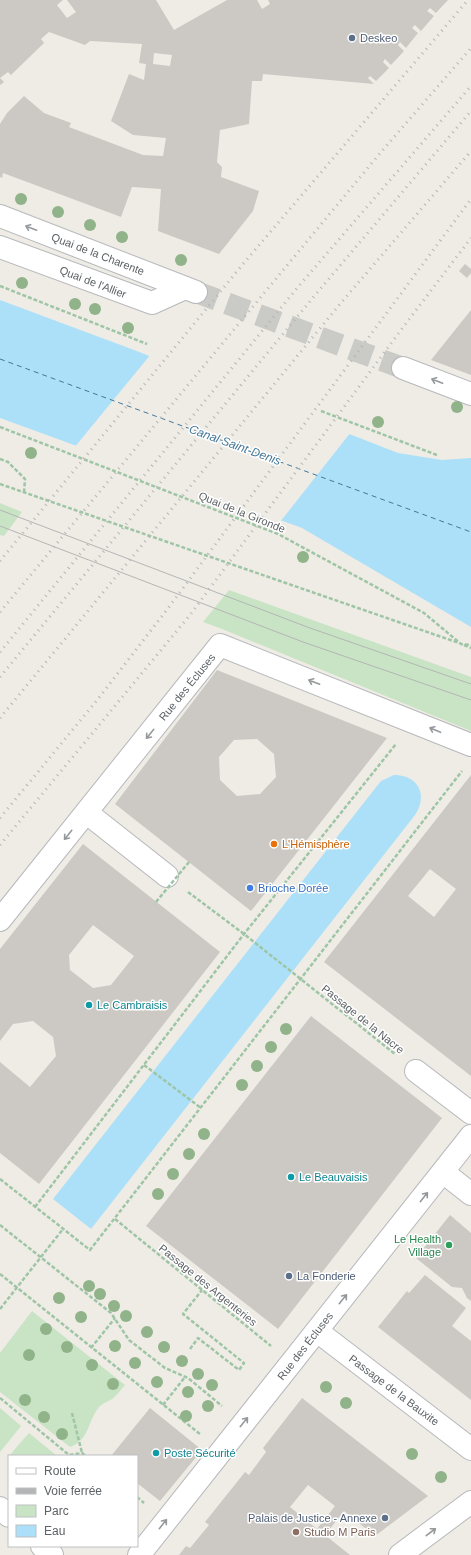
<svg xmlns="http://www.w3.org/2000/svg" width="471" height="1555" viewBox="0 0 471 1555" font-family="Helvetica,sans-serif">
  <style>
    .green { fill: #c8e4c4 }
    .water { fill: #ace0f8 }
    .pier { fill: #efece6 }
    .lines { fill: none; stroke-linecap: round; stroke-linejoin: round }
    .ferry { stroke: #437799; stroke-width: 1; stroke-dasharray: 5 4; stroke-linecap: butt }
    .building { fill: #ccc9c4; fill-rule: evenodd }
    .minor-tunnel { stroke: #cacac6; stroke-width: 22; stroke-dasharray: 22 11; stroke-linecap: butt }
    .minor-casing { stroke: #b6b8bb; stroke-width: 24 }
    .path { stroke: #9ec5a5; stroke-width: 2.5; stroke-dasharray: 4 2; stroke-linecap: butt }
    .minor { stroke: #fff; stroke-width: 22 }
    .tram { stroke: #b4b5b5; stroke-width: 1 }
    .rail { stroke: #b4b5b5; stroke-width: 3; stroke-dasharray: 1 5; stroke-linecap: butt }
    .path-bridge { stroke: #9ec5a5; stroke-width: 2.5; stroke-dasharray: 4 2; stroke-linecap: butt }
    .tree { fill: #90b389 }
    .oneway { stroke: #96999b }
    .service-dot { fill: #5c6f8a; stroke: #fff; stroke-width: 1.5 }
    .food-dot { fill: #e8710a; stroke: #fff; stroke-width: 1.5 }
    .shop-dot { fill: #3f7fe0; stroke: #fff; stroke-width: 1.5 }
    .culture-dot { fill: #0f9aa8; stroke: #fff; stroke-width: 1.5 }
    .leisure-dot { fill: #2e9e5b; stroke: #fff; stroke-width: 1.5 }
    .education-dot { fill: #8d6e63; stroke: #fff; stroke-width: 1.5 }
    .labels { text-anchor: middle; stroke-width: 3; stroke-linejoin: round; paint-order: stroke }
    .service-label { font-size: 11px; fill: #4e5e75; stroke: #fff; text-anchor: start }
    .street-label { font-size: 11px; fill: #5d6265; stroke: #fff }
    .food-label { font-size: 11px; fill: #c56008; stroke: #fff; text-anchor: start }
    .shop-label { font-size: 11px; fill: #366cbe; stroke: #fff; text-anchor: start }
    .culture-label { font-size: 11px; fill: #0d838f; stroke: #fff; text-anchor: start }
    .leisure-label { font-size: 11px; fill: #27864d; stroke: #fff; text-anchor: end }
    .education-label { font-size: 11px; fill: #785e54; stroke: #fff; text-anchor: start }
    .water-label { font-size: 12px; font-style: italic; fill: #437799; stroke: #fff }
  </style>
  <rect width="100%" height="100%" fill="#efece6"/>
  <g class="green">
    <polygon points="0,503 22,512 4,536 0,535"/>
    <polygon points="229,590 471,677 471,731 222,629 203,622"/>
    <path d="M 32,1311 L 125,1385 C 121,1389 117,1396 112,1399 C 107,1402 103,1403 99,1407 C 88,1420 89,1441 70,1447 L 0,1392 L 0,1353 Z"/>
    <polygon points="0,1408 21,1426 0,1452"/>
    <polygon points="29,1433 57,1456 9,1456"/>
  </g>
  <g class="water">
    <polygon points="0,300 134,350 398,453 442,460 471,458 471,627 302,528 0,418"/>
    <path d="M 394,775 C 419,775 428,796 415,815 L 91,1229 L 53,1199 L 377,786 L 381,781 Z"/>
  </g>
  <polygon class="pier" points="151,354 345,429 351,432 280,522 74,448"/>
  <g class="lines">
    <polyline class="ferry" points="0,359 471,532"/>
  </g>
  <g class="building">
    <path d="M 0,0 L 63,0 L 57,5 L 67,18 L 76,12 L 67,0 L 156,0 L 174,30 L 227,0 L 257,0 L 262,9 L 270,4 L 268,0 L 448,0 L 436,13 L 430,8 L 427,11 L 434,16 L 421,31 L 415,25 L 412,28 L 418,33 L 406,48 L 400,42 L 398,45 L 404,51 L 391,65 L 385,59 L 383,62 L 389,68 L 376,81 L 370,76 L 368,78 L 374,84 L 263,74 L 262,81 L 252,81 L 249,124 L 220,130 L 217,162 L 222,167 L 221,177 L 259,191 L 253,211 L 219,254 L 158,231 L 161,189 L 132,187 L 121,217 L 3,173 L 2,178 L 0,177 L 0,124 L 7,113 L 24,96 L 44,113 L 71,123 L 69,127 L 143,155 L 163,156 L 166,138 L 133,135 L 111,121 L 129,74 L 144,80 L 146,64 L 139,63 L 142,44 L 90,41 L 85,45 L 49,32 L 41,39 L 44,43 L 11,75 L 8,72 L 0,78 L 4,82 L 0,85 ZM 154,53 L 172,55 L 170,66 L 153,64 Z"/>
    <polygon points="465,264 471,269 471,273 467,278 459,271"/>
    <polygon points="471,310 471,375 431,360"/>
    <path d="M 217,670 L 387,738 L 251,911 L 115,804 ZM 257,739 L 274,754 L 276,777 L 260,794 L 237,796 L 220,780 L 219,757 L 234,740 Z"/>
    <path d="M 471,775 L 471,1076 L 324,962 ZM 430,869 L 456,889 L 434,917 L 408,896 Z"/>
    <path d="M 83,844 L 220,952 L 39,1184 L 0,1153 L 0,1062 L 30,1087 L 56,1056 L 53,1037 L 33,1021 L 13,1024 L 0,1041 L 0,949 ZM 93,925 L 134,956 L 111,985 L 93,988 L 70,970 L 69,955 Z"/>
    <polygon points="311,1016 442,1118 278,1329 146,1226"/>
    <polygon points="450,1215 471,1233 471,1301 467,1298 462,1288 452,1287 416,1258"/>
    <polygon points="425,1275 466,1308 452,1326 471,1341 471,1400 378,1327 407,1291 409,1293"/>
    <path d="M 302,1398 L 428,1496 L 375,1536 L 344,1511 L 325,1535 L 350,1555 L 179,1555 L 186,1546 L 190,1548 L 209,1525 L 205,1522 L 245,1472 L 249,1475 L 266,1452 L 263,1448 ZM 308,1485 L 335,1506 L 317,1529 L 290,1507 Z"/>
    <polygon points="150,1408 202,1450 160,1501 137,1483 137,1456 111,1456"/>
  </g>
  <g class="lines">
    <polyline class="minor-tunnel" points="196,292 403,368"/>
    <g class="minor-casing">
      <g id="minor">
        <polyline points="0,216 196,292"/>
        <polyline points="0,247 152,303 185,288"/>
        <polyline points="403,368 471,394"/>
        <polyline points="87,813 167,876"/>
        <polyline points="0,920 220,645 471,745"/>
        <polyline points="416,1071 471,1113"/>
        <polyline points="443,1172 471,1194"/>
        <polyline points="317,1331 471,1449"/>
        <polyline points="0,1508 9,1516"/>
        <polyline points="42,1546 52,1555"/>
        <polyline points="139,1555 471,1136"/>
        <polyline points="400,1555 471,1502"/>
      </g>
    </g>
    <g class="path">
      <polyline points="0,286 147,344"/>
      <polyline points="321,411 437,455"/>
      <polyline points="0,427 278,534 424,613 461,644 471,645"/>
      <polyline points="0,459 8,462 25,479 24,493"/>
      <polyline points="0,484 459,643"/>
      <polyline points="464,645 471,648"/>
      <polyline points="188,892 244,934 395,1054"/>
      <polyline points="144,1065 201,1108"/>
      <polyline points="0,1179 90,1250 462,771"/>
      <polyline points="35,1207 244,934 396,744"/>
      <polyline points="115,1219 271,1346"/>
      <polyline points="0,1225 111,1313 129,1340 165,1368 188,1378 222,1406"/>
      <polyline points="0,1274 200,1434"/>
      <polyline points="0,1309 63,1229"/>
      <polyline points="91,1348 115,1318"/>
      <polyline points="190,1349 198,1338 239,1370 244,1363 183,1314 202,1290"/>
      <polyline points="0,1398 69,1455 82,1453 86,1456"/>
      <polyline points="163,1405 185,1377"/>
      <polyline points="72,1413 82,1453"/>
      <polyline points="137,1497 144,1503"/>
    </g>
    <use href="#minor" class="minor"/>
    <g class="tram">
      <polyline points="0,510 310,628 471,684"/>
      <polyline points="0,526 303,642 471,700"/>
    </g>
    <g class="rail">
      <polyline points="0,561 243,264 468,0"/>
      <polyline points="0,612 376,158 471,48"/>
      <polyline points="0,652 298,287 471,86"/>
      <polyline points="0,677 316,294 471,111"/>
      <polyline points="0,718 340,304 471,151"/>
      <polyline points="0,818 98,699 169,607 471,199"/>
      <polyline points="0,845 190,615 401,330 471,238"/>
    </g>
    <polyline class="path-bridge" points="156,902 189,862"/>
  </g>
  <g class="tree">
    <circle cx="21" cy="199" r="6"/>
    <circle cx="58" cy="212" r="6"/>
    <circle cx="90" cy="225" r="6"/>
    <circle cx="122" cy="237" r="6"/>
    <circle cx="181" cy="260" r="6"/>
    <circle cx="22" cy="283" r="6"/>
    <circle cx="75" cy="304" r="6"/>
    <circle cx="95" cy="309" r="6"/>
    <circle cx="128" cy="328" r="6"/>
    <circle cx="457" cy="407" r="6"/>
    <circle cx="378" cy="422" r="6"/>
    <circle cx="31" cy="453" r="6"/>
    <circle cx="303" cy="557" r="6"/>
    <circle cx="286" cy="1029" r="6"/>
    <circle cx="271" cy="1047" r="6"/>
    <circle cx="257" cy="1066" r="6"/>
    <circle cx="242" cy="1085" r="6"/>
    <circle cx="204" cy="1134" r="6"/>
    <circle cx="189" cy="1154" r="6"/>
    <circle cx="173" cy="1174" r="6"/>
    <circle cx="158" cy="1194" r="6"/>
    <circle cx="89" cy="1286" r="6"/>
    <circle cx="100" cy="1294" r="6"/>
    <circle cx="59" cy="1298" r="6"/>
    <circle cx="114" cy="1306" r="6"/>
    <circle cx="126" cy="1316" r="6"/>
    <circle cx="81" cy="1317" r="6"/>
    <circle cx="46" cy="1329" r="6"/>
    <circle cx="147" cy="1332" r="6"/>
    <circle cx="115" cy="1346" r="6"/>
    <circle cx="67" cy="1347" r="6"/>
    <circle cx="164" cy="1347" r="6"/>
    <circle cx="29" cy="1355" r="6"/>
    <circle cx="182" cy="1361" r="6"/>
    <circle cx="135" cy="1363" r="6"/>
    <circle cx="92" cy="1365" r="6"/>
    <circle cx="198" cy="1374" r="6"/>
    <circle cx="157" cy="1382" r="6"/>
    <circle cx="113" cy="1384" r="6"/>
    <circle cx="212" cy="1385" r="6"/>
    <circle cx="326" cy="1387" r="6"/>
    <circle cx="188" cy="1392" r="6"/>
    <circle cx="25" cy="1400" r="6"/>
    <circle cx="346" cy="1403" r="6"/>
    <circle cx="208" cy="1406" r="6"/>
    <circle cx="186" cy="1416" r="6"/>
    <circle cx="44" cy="1417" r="6"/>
    <circle cx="62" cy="1434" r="6"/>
    <circle cx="412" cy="1454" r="6"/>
    <circle cx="441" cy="1477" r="6"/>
  </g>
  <defs><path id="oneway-shaft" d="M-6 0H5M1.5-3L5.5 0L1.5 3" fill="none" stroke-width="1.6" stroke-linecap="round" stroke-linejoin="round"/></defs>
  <g class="oneway">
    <use href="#oneway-shaft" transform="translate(31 228) rotate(-159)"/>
    <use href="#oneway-shaft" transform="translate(437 381) rotate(-159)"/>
    <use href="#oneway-shaft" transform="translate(314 682) rotate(-159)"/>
    <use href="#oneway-shaft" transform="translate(435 730) rotate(-157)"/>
    <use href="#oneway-shaft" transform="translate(150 734) rotate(129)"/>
    <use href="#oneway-shaft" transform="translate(68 835) rotate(129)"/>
    <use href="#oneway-shaft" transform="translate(424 1197) rotate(-52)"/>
    <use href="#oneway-shaft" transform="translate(343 1299) rotate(-51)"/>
    <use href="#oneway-shaft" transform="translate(244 1422) rotate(-51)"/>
    <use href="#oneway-shaft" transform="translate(163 1524) rotate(-52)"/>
    <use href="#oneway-shaft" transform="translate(431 1532) rotate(-37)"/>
  </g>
  <g class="service-dot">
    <circle cx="352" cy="38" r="4"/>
    <circle cx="289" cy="1276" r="4"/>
    <circle cx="385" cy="1518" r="4"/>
  </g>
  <circle class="food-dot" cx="274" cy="844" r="4"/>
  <circle class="shop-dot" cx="250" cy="888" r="4"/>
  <g class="culture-dot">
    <circle cx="89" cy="1005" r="4"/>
    <circle cx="291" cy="1177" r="4"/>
    <circle cx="156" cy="1453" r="4"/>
  </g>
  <circle class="leisure-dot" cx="449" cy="1245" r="4"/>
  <circle class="education-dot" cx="296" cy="1532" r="4"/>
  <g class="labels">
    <g class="service-label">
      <text x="360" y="42">Deskeo</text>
      <text x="297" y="1280">La Fonderie</text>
      <text x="377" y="1522" text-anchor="end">Palais de Justice - Annexe</text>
    </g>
    <g class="street-label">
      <text transform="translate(98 254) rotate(21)" y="4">Quai de la Charente</text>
      <text transform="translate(93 282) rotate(21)" y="4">Quai de l'Allier</text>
      <text transform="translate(242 512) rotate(22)" y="4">Quai de la Gironde</text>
      <text transform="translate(187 687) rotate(-51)" y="4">Rue des Écluses</text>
      <text transform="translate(363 1019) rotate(39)" y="4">Passage de la Nacre</text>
      <text transform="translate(208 1285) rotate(39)" y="4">Passage des Argenteries</text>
      <text transform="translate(305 1346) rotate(-52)" y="4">Rue des Écluses</text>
      <text transform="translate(394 1390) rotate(37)" y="4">Passage de la Bauxite</text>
    </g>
    <g class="food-label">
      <text x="282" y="848">L'Hémisphère</text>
    </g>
    <g class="shop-label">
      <text x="258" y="892">Brioche Dorée</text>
    </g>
    <g class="culture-label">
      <text x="97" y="1009">Le Cambraisis</text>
      <text x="299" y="1181">Le Beauvaisis</text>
      <text x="164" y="1457">Poste Sécurité</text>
    </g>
    <g class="leisure-label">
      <text x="441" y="1243">Le Health<tspan x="441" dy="13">Village</tspan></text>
    </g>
    <g class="education-label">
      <text x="304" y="1536">Studio M Paris</text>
    </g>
    <g class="water-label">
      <text transform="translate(235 445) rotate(20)" y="4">Canal Saint-Denis</text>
    </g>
  </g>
  <rect x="8" y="1455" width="130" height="92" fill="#ffffff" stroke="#bec0c1"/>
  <rect x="16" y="1468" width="20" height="6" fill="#ffffff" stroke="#bec0c1"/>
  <text x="44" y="1475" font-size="12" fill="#5d6265">Route</text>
  <rect x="16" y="1488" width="20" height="6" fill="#b4b5b5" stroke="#bec0c1"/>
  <text x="44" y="1495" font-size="12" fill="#5d6265">Voie ferrée</text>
  <rect x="16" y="1505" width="20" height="12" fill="#c8e4c4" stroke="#bec0c1"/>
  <text x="44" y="1515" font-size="12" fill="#5d6265">Parc</text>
  <rect x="16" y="1525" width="20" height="12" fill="#ace0f8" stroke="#bec0c1"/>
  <text x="44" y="1535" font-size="12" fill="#5d6265">Eau</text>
</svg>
